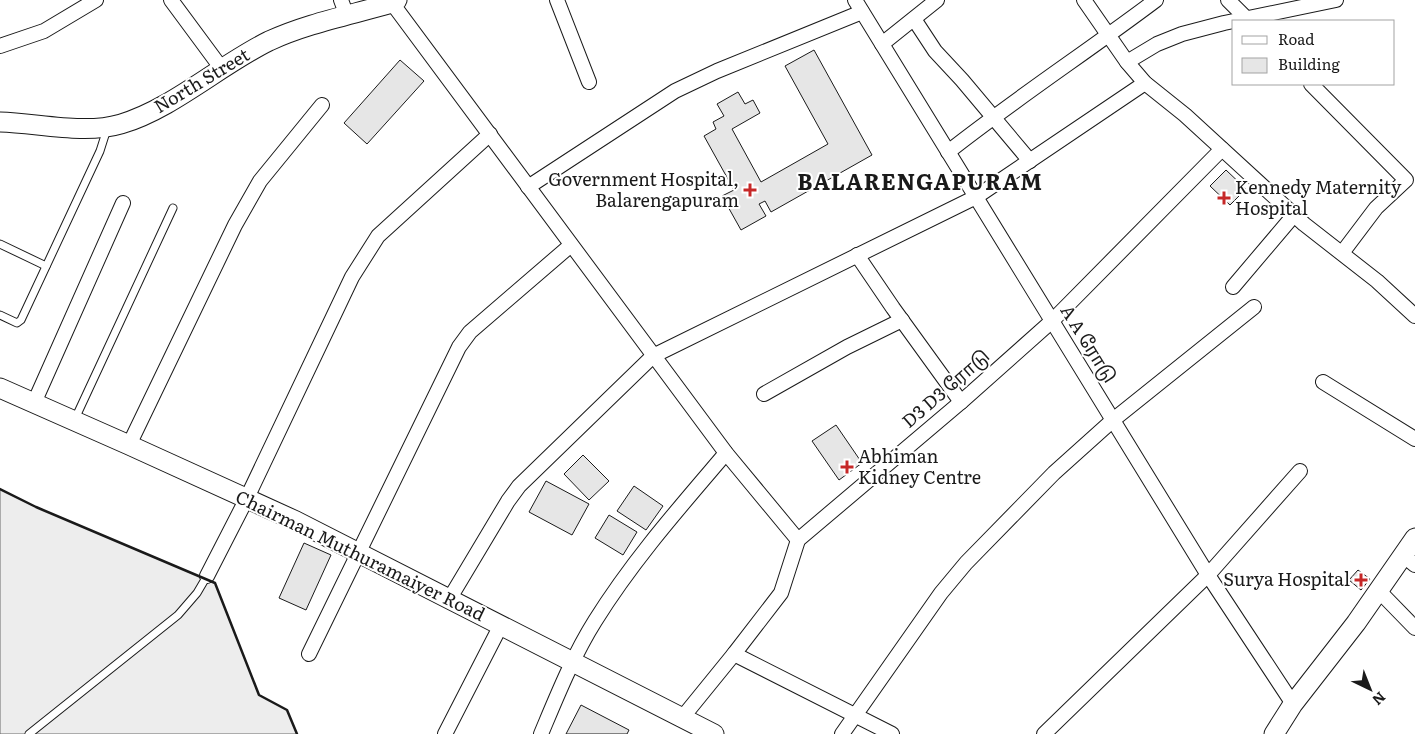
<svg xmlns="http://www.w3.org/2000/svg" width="1415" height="734" viewBox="0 0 1415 734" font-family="Literata,'Noto Sans Tamil',serif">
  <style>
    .built { fill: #ededed; stroke: #6a6a6a }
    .building { fill: #e6e6e6; stroke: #1a1a1a }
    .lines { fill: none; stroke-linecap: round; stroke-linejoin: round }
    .lane-casing { stroke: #1a1a1a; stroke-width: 9 }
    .street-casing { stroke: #1a1a1a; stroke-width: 16 }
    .secondary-casing { stroke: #1a1a1a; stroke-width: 21 }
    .lane { stroke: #fff; stroke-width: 7 }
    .street { stroke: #fff; stroke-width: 14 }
    .secondary { stroke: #fff; stroke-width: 19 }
    .wall { stroke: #1a1a1a; stroke-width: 2.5 }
    .poi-dot { fill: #c62828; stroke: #fff; stroke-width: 2 }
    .labels { text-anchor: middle; stroke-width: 4; stroke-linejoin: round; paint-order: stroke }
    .street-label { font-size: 18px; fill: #1a1a1a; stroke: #fff }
    .poi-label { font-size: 18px; fill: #1a1a1a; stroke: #fff; text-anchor: end }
    .district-label { font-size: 22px; font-weight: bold; letter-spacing: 1px; fill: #1a1a1a; stroke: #fff }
  </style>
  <rect width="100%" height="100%" fill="#fff"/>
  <polygon class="built" points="0,489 36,507 215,583 259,695 287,710 297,734 0,734"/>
  <g class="building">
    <polygon points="814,50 872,155 771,212 765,201 759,204 766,216 741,230 722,196 734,190 704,136 716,129 713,122 724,116 717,104 738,92 745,104 753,100 760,113 732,129 761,182 828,144 785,66"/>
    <polygon points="400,60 424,81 367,144 344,123"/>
    <polygon points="1226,170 1246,189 1230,205 1210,186"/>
    <polygon points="836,425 862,463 839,480 812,441"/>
    <polygon points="583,455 609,481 589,500 564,474"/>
    <polygon points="546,481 589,504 572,535 529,512"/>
    <polygon points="634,486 663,506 646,530 617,511"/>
    <polygon points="609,515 637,532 623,555 595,538"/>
    <polygon points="304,543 331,555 306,610 279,598"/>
    <polygon points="1358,570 1370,579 1361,590 1349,580"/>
    <polygon points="581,705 629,730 627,734 566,734"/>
  </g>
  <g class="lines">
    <g class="lane-casing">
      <g id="lane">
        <polyline points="0,244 46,266"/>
        <polyline points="0,315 17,323 21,320 100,151 107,129"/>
        <polyline points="74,421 173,208"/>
        <polyline points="29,734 178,615 197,593 207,576"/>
      </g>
    </g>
    <g class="street-casing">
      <g id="street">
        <polyline points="171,0 222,69"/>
        <polyline points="341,0 347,16"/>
        <polyline points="557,0 589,82"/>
        <polyline points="855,0 1208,575 1293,704"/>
        <polyline points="1084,0 1127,62 1145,83 1185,115 1304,224 1377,281 1415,316"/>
        <polyline points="1228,0 1249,21"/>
        <polyline points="392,3 726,453 798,540"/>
        <polyline points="914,19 935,51 962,80 1030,161"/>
        <polyline points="882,44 937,0"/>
        <polyline points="0,46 44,31 96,0"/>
        <polyline points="1127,62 1157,44 1182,34 1224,23 1336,0"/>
        <polyline points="1311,84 1406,180 1376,208 1342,253"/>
        <path d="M 948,152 C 1015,99 1087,52 1156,0"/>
        <polyline points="528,187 675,91 717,71 862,12"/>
        <polyline points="857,255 893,308 961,402"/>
        <polyline points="1233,287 1294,215"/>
        <polyline points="1323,382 1415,439"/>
        <polyline points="764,394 847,347 902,320"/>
        <polyline points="34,403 123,203"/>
        <polyline points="129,445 235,225 260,181 322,105"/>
        <polyline points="1404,556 1415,565"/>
        <polyline points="207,576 246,500 352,277 378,236 490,134"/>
        <polyline points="1379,591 1415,628"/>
        <polyline points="450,598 508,501 519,486 653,356 976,197 1145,83"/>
        <polyline points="309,654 459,347 470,332 571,245"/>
        <polyline points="734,654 892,734"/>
        <polyline points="682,718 734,654 781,593 798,540 961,402 1052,321 1222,149"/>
        <polyline points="445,734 501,625"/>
        <path d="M 541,734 C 557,696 573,656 595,621 C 633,560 680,507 726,453"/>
        <polyline points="842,734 941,593 966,563 1054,473 1113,420 1254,307"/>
        <polyline points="1044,734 1208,575 1300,471"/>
      </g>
    </g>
    <g class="secondary-casing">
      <g id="secondary">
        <path d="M 0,122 C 38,123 84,135 121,124 C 172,109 220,65 269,41 C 308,23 351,15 392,3 L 397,0"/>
        <polyline points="0,388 129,445 296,521 714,734"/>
        <polyline points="1274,734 1293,704 1356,623 1415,538"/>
      </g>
    </g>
    <use href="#lane" class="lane"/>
    <use href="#street" class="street"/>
    <use href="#secondary" class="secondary"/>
    <polyline class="wall" points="0,489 36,507 215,583 259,695 287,710 297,734"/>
  </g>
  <g class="poi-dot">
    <path d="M747.5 182.5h5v5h5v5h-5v5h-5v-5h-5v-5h5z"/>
    <path d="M1221.5 190.5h5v5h5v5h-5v5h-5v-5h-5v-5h5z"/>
    <path d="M844.5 459.5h5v5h5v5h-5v5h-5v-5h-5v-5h5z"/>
    <path d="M1358.5 572.5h5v5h5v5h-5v5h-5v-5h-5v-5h5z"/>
  </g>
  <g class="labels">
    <g class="street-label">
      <text transform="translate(202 81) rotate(-31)" y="6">North Street</text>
      <text transform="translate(1088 344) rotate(58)" y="6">A A ரோடு</text>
      <text transform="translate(946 389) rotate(-41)" y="6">D3 D3 ரோடு</text>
      <text transform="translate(360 556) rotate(26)" y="6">Chairman Muthuramaiyer Road</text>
    </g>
    <g class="poi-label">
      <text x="739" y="186">Government Hospital,<tspan x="739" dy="21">Balarengapuram</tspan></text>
      <text x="1235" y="194" text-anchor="start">Kennedy Maternity<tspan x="1235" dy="21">Hospital</tspan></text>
      <text x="858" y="463" text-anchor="start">Abhiman<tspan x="858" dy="21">Kidney Centre</tspan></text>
      <text x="1350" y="586">Surya Hospital</text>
    </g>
    <g class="district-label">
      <text x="920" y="190">BALARENGAPURAM</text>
    </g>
  </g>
  <rect x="1232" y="20" width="162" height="65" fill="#ffffff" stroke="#a3a3a3"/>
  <rect x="1242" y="36" width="25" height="8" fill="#ffffff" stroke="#a3a3a3"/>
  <text x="1278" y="45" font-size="15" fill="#1a1a1a">Road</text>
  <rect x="1242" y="58" width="25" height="15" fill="#e6e6e6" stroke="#a3a3a3"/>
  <text x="1278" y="70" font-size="15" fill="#1a1a1a">Building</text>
  <g transform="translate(1370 689) rotate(137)" stroke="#ffffff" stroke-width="4" paint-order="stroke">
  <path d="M0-4L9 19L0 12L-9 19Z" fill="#1a1a1a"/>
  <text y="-8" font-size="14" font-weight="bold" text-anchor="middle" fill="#1a1a1a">N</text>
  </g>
</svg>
